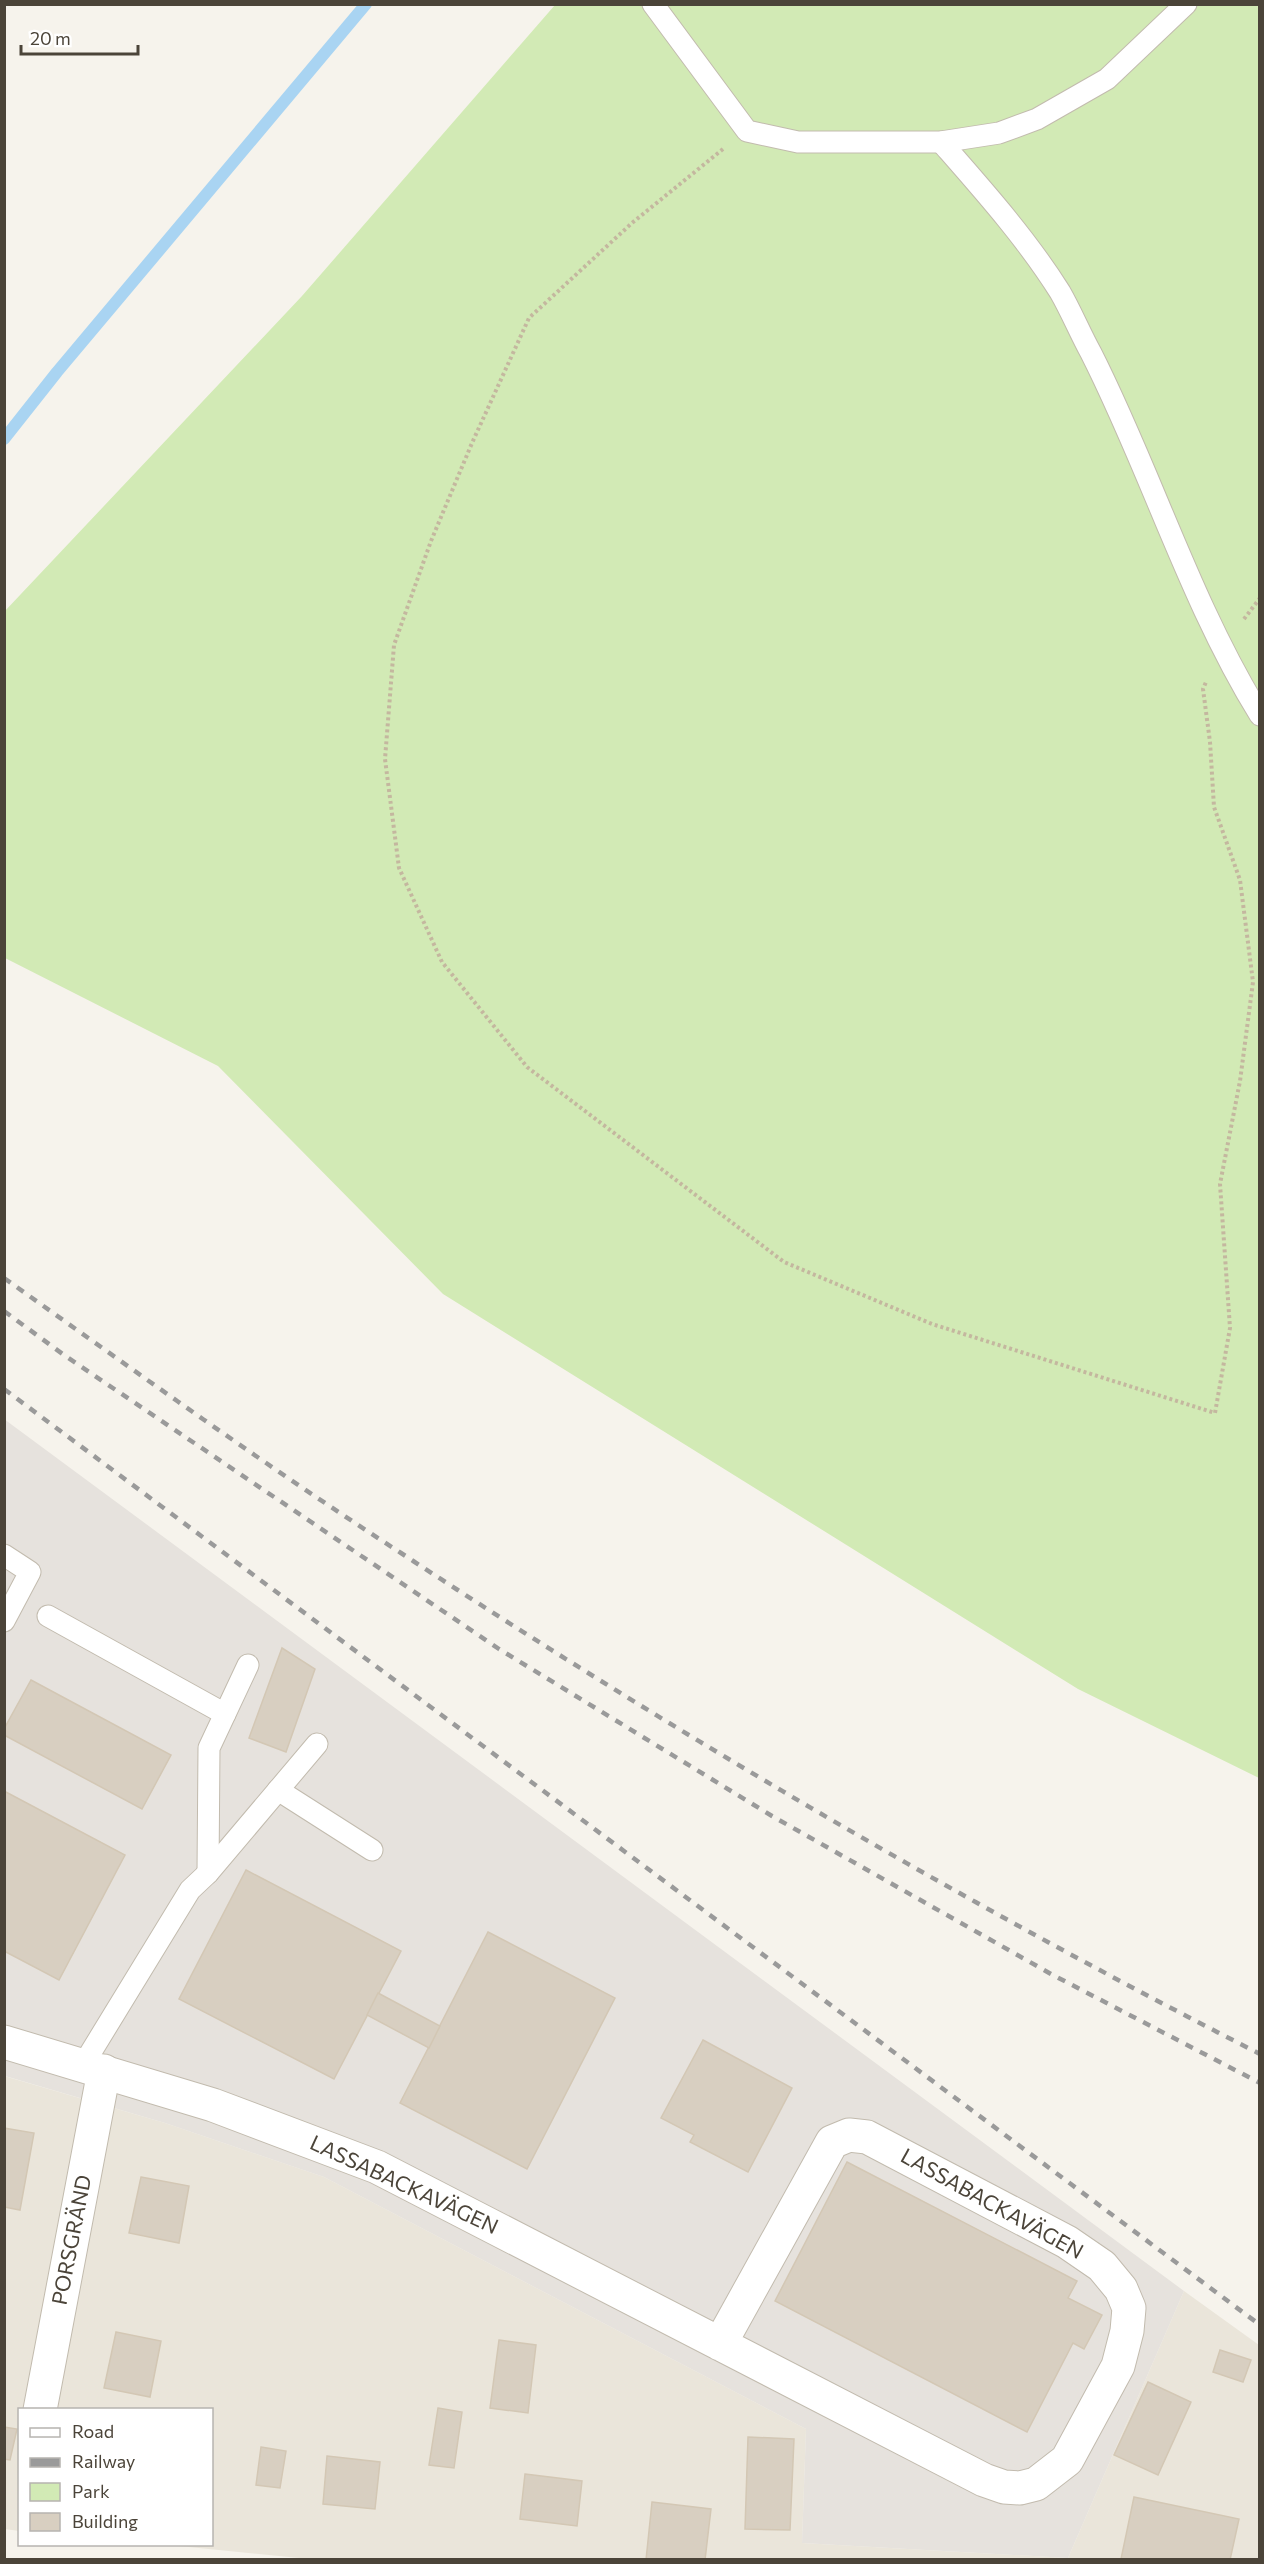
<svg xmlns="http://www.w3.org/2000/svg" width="1264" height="2564" viewBox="0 0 1264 2564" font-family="Commissioner,sans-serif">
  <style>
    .residential { fill: #eae5da }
    .industrial { fill: #e6e2dd }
    .green { fill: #d2eab5 }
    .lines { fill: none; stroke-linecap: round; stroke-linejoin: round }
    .stream { stroke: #a9d4f2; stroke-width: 12 }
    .building { fill: #d8cfc1; stroke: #d3c7b4; stroke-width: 1.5 }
    .service-casing { stroke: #c2bbae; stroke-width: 23 }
    .minor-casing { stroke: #c2bbae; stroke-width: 35 }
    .path { stroke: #c4b79f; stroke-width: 4; stroke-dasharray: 3 3; stroke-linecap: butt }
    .service { stroke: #fff; stroke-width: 21 }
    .minor { stroke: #fff; stroke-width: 33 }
    .rail { stroke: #9a9a9a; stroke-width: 4.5; stroke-dasharray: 8 8; stroke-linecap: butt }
    .labels { text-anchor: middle; stroke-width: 4.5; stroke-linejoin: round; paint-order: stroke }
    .street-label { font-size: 21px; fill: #4b4439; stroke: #fff }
  </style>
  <rect width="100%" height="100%" fill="#f6f3ec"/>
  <polygon class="residential" points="4,2076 165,2123 324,2177 806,2429 802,2543 1068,2558 1184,2291 1259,2345 1259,2559 319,2560 169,2545 212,2544 212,2410 20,2410 19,2531 5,2529"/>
  <polygon class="industrial" points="4,1419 1184,2291 1068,2558 802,2543 806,2429 324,2177 165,2123 5,2076"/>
  <polygon class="green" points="555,5 1259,5 1259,1778 1078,1689 443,1294 218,1066 5,958 4,612 302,296"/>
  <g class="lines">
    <polyline class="stream" points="4,439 57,372 366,4"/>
  </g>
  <g class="building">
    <polygon points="282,1648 315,1669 286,1752 249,1738"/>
    <polygon points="31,1680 171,1755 142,1809 4,1735 4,1729"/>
    <polygon points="4,1791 125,1855 59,1980 4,1951"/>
    <polygon points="246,1870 401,1951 334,2079 179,1999"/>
    <polygon points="488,1932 615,1998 527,2169 400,2103"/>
    <polygon points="378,1993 440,2026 429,2048 367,2015"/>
    <polygon points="703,2040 792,2088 748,2172 690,2142 694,2135 661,2118"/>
    <polygon points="4,2128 34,2133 20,2210 4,2207"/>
    <polygon points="847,2162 1077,2281 1068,2298 1102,2315 1084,2349 1073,2343 1027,2432 775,2301"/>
    <polygon points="141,2177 189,2186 179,2243 129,2233"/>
    <polygon points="116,2332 161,2341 150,2397 104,2388"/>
    <polygon points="499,2340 536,2345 528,2413 490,2408"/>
    <polygon points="1220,2350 1251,2360 1243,2382 1213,2372"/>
    <polygon points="1148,2382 1191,2402 1158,2475 1114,2455"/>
    <polygon points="438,2408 462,2412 454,2468 429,2465"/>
    <polygon points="4,2427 17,2429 10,2460 4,2459"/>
    <polygon points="748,2437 794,2439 790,2530 745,2529"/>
    <polygon points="261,2447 286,2451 280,2488 256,2485"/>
    <polygon points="327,2456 380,2462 375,2509 323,2504"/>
    <polygon points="525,2474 582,2481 577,2526 520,2519"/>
    <polygon points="1134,2497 1239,2519 1230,2560 1121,2559"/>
    <polygon points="652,2502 711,2509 705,2560 646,2560"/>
  </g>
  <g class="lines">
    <g class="service-casing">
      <g id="service">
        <polyline points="653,4 747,131 798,142 941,142 999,133 1037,119 1107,79 1186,4"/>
        <path d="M 941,142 C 983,190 1026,238 1060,292 C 1071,311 1080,333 1091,353 C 1151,471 1190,602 1260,715"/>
        <polyline points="4,1555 30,1572 4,1621"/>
        <polyline points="48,1616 225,1714"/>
        <polyline points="278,1790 372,1850"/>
        <polyline points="208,1873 209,1748 248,1665"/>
        <polyline points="83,2065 190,1890 208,1873 317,1744"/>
      </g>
    </g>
    <g class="minor-casing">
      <g id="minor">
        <polyline points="4,2042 213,2105 377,2167 984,2480 1004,2487 1020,2488 1036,2484 1067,2460 1118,2366 1127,2331 1129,2308 1121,2289 1102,2266 1067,2242 867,2137 849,2135 832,2142 720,2344"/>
        <polyline points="40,2410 104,2071"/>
      </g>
    </g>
    <g class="path">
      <polyline points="723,149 632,223 529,318 472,443 431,541 394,645 385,759 399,868 442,962 527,1067 784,1262 932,1324 1215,1413 1230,1328 1220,1184 1240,1081 1253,982 1240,880 1214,807 1210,742 1203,689 1206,682"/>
      <polyline points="1244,619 1260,598"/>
    </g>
    <use href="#service" class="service"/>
    <use href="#minor" class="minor"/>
    <g class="rail">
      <path d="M 4,1278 C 135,1371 266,1466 401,1553 C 678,1735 964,1903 1260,2054"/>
      <polyline points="4,1311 64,1355 499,1649 772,1816 1051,1974 1260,2083"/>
      <polyline points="4,1389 1260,2325"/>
    </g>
  </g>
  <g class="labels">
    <g class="street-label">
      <text transform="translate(404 2185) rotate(25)" y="7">LASSABACKAVÄGEN</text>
      <text transform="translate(992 2204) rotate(29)" y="7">LASSABACKAVÄGEN</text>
      <text transform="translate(72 2240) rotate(-79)" y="7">PORSGRÄND</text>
    </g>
  </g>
  <rect width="1264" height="2564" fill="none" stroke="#4b4439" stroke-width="12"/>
  <rect x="18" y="2408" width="195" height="138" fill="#ffffff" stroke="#b7b4b0" stroke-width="1.5"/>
  <rect x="30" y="2428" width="30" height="9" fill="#ffffff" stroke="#b7b4b0" stroke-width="1.5"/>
  <text x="72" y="2438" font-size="18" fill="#4b4439">Road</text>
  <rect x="30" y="2458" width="30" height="9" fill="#9a9a9a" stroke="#b7b4b0" stroke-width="1.5"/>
  <text x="72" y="2468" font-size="18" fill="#4b4439">Railway</text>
  <rect x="30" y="2483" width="30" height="18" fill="#d2eab5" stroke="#b7b4b0" stroke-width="1.5"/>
  <text x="72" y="2498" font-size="18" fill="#4b4439">Park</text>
  <rect x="30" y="2513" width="30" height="18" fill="#d8cfc1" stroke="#b7b4b0" stroke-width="1.5"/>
  <text x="72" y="2528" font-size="18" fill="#4b4439">Building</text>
  <path d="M21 45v9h117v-9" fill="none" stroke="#4b4439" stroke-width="3"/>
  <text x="30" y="45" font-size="18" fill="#4b4439" stroke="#ffffff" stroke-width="4.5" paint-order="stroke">20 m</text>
</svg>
